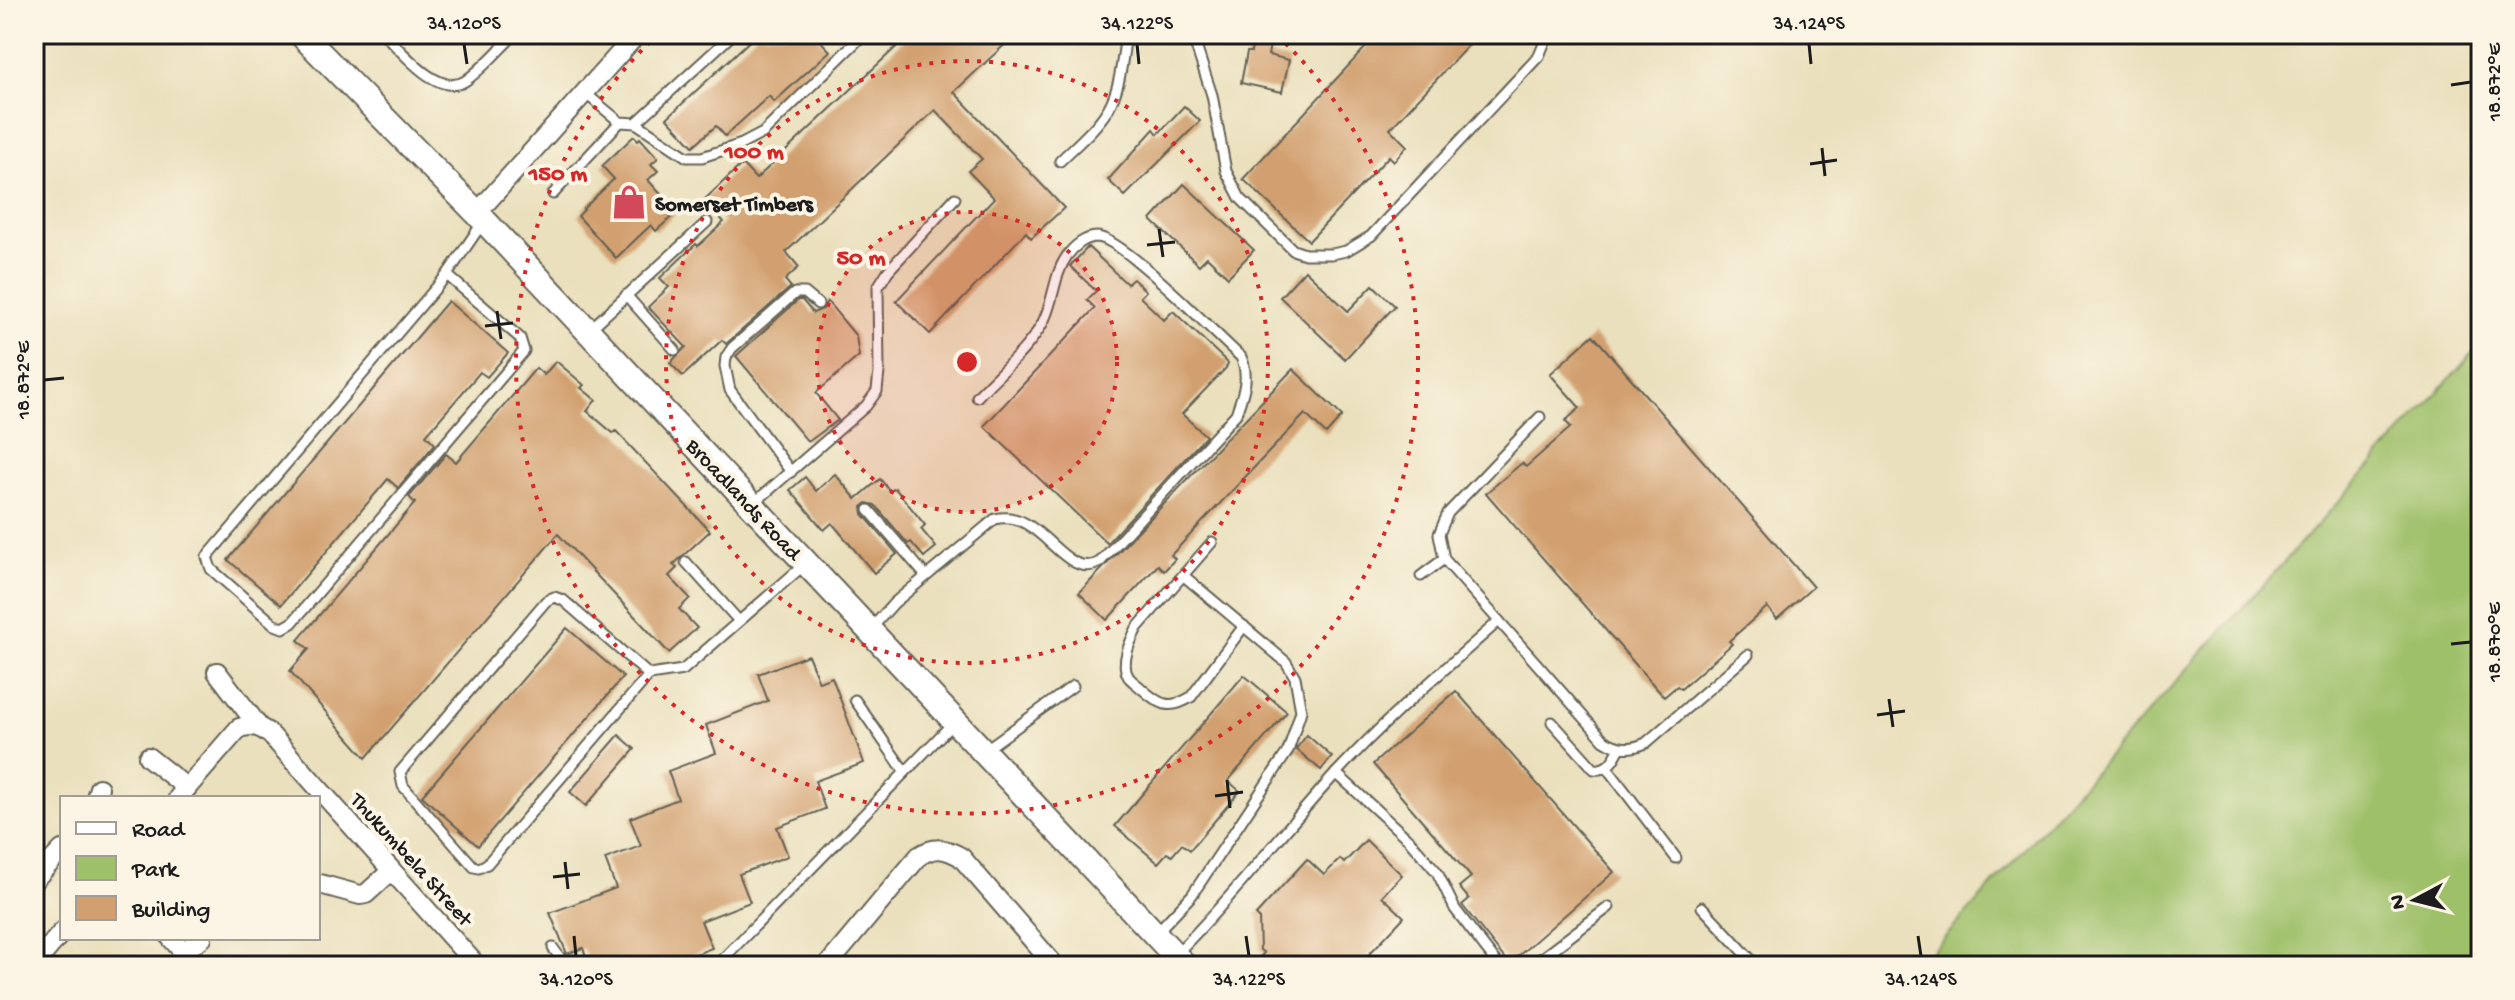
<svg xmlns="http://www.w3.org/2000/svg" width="2515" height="1000" viewBox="0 0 2515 1000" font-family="'Gochi Hand',sans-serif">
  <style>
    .green { fill: #9ec069; stroke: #5d6e42; stroke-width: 2 }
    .building { fill: #d2a070 }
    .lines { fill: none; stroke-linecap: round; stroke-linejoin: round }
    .service-casing { stroke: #646154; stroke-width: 13 }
    .minor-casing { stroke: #646154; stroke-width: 22 }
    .secondary-casing { stroke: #646154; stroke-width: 28 }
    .service { stroke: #fff; stroke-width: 9 }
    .minor { stroke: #fff; stroke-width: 18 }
    .secondary { stroke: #fff; stroke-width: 24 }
    .ticks { fill: none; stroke: #1c1c1c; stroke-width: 3 }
    .ring { fill: none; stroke: #d62828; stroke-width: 4; stroke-dasharray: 4 8 }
    .labels { text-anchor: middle; stroke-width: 8; stroke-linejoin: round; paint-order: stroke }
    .poi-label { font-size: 22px; font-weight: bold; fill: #1c1c1c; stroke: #fcf5e5; text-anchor: start }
    .street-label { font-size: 22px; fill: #1c1c1c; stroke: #fcf5e5 }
    .centre { fill: #d62828; stroke: #fcf5e5; stroke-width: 4 }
    .ring-label { font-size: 24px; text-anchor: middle; font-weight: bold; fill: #d62828; stroke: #fcf5e5; stroke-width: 8; stroke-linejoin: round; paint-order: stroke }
    .neatline { fill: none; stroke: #1c1c1c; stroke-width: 3 }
    .ticks-label { font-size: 20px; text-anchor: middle; fill: #1c1c1c }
  </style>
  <rect width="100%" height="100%" fill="#fcf5e5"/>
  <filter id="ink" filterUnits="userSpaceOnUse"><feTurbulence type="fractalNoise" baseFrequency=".0125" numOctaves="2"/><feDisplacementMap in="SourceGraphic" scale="16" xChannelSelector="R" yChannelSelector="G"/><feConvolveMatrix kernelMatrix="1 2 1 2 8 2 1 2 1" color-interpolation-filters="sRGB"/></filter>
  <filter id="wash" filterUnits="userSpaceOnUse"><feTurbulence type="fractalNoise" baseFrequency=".006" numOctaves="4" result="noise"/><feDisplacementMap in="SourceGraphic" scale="32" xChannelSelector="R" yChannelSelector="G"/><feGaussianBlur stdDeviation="1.8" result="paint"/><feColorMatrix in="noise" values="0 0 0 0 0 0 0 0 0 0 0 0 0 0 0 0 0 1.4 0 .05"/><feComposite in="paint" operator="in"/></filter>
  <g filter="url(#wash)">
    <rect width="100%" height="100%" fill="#eae0bd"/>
    <polygon class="green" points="2481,344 2481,966 1919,966"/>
    <g id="blocks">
      <g class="building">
        <polygon points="757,34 814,34 830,51 774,102 769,96 725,136 716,126 693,146 667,118"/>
        <polygon points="910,34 1016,34 954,92 1064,208 1031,238 1026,232 930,334 896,301 994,198 968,171 982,159 935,110 786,252 799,267 785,280 791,287 726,344 722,340 683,376 670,363 686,347 648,307 669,287 660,278 696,244 698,246 724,222 704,200 742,164 756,179"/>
        <polygon points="1255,34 1272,34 1268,55 1289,60 1282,92 1241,83 1247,52 1251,52"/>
        <polygon points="1378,34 1479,34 1390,129 1407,146 1394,161 1389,156 1309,241 1243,179"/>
        <polygon points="1184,106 1200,121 1125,196 1108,180 1154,129 1158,134"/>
        <polygon points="634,136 638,140 640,138 658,158 651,164 658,171 648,180 677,212 656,231 651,225 616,258 578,216 584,210 583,209 614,179 602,166"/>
        <polygon points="1184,184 1254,250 1228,277 1207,257 1199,265 1151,220"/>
        <polygon points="1088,247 1127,284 1133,279 1146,291 1140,297 1164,320 1173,311 1228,363 1226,368 1182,414 1206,436 1107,543 984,426 1095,308 1087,300 1096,291 1070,266"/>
        <polygon points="1305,270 1348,311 1373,285 1395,306 1345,359 1280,297"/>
        <polygon points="798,300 802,300 813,313 823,309 827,301 856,336 859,356 816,393 838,420 808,442 736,356"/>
        <polygon points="448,301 508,353 487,377 480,372 426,435 435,444 398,488 388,479 281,605 228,560"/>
        <polygon points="1593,335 1813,587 1777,619 1767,607 1729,641 1732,644 1681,689 1677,686 1664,697 1486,493 1522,463 1526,467 1571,427 1565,421 1580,408 1550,374"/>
        <polygon points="556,361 584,385 581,388 596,400 587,411 613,433 616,431 710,531 673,565 677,568 669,576 690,598 679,609 697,628 669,653 558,534 366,758 290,671 309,649 298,640 415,503 409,497 446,454 456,462 536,368 544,375"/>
        <polygon points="1293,369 1342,416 1326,434 1305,414 1171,555 1175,559 1164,571 1158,565 1107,620 1079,593"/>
        <polygon points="835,474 856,499 880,479 890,491 895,488 925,525 921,529 936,547 924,557 911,542 908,544 875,505 867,503 862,507 863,514 897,554 874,573 832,523 824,530 790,490 805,477 816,491"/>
        <polygon points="567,628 623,677 478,846 422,796"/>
        <polygon points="808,655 819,682 832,677 864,763 815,781 825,809 777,827 788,856 739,874 750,902 701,921 712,948 665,966 589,966 583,948 567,954 550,913 616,888 605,859 641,846 630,818 678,799 668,771 716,753 706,725 768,701 758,674"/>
        <polygon points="1244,675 1287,712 1228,781 1240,791 1190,850 1182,844 1172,856 1167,853 1158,863 1115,826"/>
        <polygon points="1456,691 1614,872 1509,964 1462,905 1469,899 1459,887 1471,877 1373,764"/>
        <polygon points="619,735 635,749 586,806 570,792"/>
        <polygon points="1307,735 1332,757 1321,770 1296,749"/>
        <polygon points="1366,840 1402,875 1382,896 1404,917 1358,966 1252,966 1264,953 1260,950 1259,918 1256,915 1307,859 1324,875 1340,859 1344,863"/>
      </g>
    </g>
  </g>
  <g filter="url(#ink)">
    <use href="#blocks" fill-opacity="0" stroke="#646154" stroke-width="2"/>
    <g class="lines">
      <g class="service-casing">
        <g id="service">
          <path d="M 384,34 C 401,50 438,98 465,81 C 483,69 499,49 515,34"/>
          <polyline points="1192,34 1212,95 1226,171 1240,198 1293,250 1305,254 1332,254 1346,251 1371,236 1539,56 1548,34"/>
          <polyline points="585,93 620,122 636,123 687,157 702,157 742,144 763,133 864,34"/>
          <polyline points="636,123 733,34"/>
          <path d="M 1060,161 C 1076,145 1096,129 1108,109 C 1121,87 1122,59 1126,34"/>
          <polyline points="553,194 620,122"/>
          <polyline points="447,275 520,338 524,351 292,623 283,628 275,625 211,569 207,557 447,275 483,222"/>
          <polyline points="626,295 675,350"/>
          <polyline points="588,331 707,222"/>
          <polyline points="791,472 730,390 725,366 726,357 732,348 795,293 805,293 818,304"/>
          <polyline points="754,503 866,406 877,391 879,372 878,287 888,271 955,198"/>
          <polyline points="869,510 926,576"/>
          <path d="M 1212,542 L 1137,628 C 1131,640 1120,662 1128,676 C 1130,680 1138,685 1142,689 C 1159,704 1169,711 1191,697 L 1244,626"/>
          <polyline points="686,562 739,621"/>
          <polyline points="1421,576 1444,559"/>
          <polygon points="554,597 563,600 649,675 487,864 479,868 474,867 403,786 400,772 546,601"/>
          <path d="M 1499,621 L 1604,740 C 1618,749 1630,750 1646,743 L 1748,655"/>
          <path d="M 869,631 L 894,603 L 995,519 C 1041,507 1064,583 1100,562 L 1236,414 C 1243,394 1250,377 1241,357 C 1216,335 1123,238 1097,237 C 1085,237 1074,246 1067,256 C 1053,276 1054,303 1042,324 C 1027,351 998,374 977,397"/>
          <polyline points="649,675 683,670 804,565"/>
          <polyline points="855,700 905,772"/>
          <path d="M 1552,722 L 1594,769 C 1609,771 1614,759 1620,748"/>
          <polyline points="985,750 1073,686"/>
          <polyline points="1607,768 1676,858"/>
          <polyline points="1336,773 1409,840 1437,872 1455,909 1499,966"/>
          <polyline points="1702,907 1757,966"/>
          <polyline points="1156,933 1192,895 1288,751 1301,711 1295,677 1286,662 1184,576"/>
          <polyline points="553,948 566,966"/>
          <path d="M 1176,954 C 1234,896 1283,831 1338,771 C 1388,717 1444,670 1499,621 L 1444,559 L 1439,534 L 1448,513 L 1540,417"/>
          <polyline points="716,966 954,722"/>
          <polyline points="1531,966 1609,907"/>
        </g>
      </g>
      <g class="minor-casing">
        <g id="minor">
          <polyline points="477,213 637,34"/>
          <polyline points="217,672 259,727"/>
          <polyline points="148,757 187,788"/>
          <polyline points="96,798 99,788"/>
          <path d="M 178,798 L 239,728 C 252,724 258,726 269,733 L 477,966"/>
          <polyline points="34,880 62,850"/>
          <polyline points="320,884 360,895 366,894 391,871"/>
          <polyline points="171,938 196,966"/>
          <polyline points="183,952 202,938"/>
          <polyline points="34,965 62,932"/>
          <path d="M 827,966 L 919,856 C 935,846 945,848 961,857 L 1055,966"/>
        </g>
      </g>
      <g class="secondary-casing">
        <polyline id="secondary" points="301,34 477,213 1185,966"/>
      </g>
      <use href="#service" class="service"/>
      <use href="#minor" class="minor"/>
      <use href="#secondary" class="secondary"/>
    </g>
  </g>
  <path class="ticks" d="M 464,44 L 467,64M 1137,44 L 1139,64M 1809,44 L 1811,64M 2451,85 L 2471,82M 1822,148 L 1825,176M 1810,164 L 1837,160M 1159,229 L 1163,257M 1147,245 L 1175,242M 497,311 L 501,339M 485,326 L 513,323M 44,380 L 64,378M 2451,644 L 2471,642M 1889,699 L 1893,727M 1877,715 L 1905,711M 1227,780 L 1230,808M 1215,796 L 1243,792M 565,862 L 568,889M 553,877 L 580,874M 574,936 L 576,956M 1246,936 L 1249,956M 1918,936 L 1921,956"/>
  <circle cx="967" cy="362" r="150" fill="#d62828" fill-opacity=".12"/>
  <g class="ring">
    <circle cx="967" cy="362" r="150"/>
    <circle cx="967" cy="362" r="301"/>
    <path d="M1277 35A451 451 0 1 1 657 35"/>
  </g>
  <defs>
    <g id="shop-bare" transform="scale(2.76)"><path d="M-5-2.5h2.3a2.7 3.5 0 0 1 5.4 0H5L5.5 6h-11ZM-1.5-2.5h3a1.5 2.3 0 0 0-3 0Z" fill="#d1495b" stroke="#fcf5e5" stroke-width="2.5" paint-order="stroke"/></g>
  </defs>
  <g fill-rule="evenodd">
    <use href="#shop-bare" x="629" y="202"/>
  </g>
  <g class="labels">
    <g class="poi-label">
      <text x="655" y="210">Somerset Timbers</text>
    </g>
    <g class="street-label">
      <text transform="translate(745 498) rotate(47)" y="8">Broadlands Road</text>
      <text transform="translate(413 858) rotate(48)" y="8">Thukumbela Street</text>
    </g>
  </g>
  <circle cx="967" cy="362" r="12" class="centre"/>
  <g class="ring-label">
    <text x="754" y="158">100 m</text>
    <text x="558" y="180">150 m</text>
    <text x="861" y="264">50 m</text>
  </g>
  <rect width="2515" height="1000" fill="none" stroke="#fcf5e5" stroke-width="88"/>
  <rect x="60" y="796" width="260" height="144" fill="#fcf5e5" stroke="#a29e95" stroke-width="2"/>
  <rect x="76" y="822" width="40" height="12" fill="#ffffff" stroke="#a29e95" stroke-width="2"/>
  <text x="132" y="836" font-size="24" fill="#1c1c1c">Road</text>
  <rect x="76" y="856" width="40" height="24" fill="#9ec069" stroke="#a29e95" stroke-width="2"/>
  <text x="132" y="876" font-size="24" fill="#1c1c1c">Park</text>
  <rect x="76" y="896" width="40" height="24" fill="#d2a070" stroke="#a29e95" stroke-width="2"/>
  <text x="132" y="916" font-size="24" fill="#1c1c1c">Building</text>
  <g transform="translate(2415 900) rotate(263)" stroke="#fcf5e5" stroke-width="6" paint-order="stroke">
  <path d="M0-6L14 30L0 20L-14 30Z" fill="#1c1c1c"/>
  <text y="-12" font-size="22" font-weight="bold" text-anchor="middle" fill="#1c1c1c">N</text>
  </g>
  <rect x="44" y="44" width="2427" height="912" class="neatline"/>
  <g class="ticks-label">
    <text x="464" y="29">34.120°S</text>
    <text x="1137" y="29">34.122°S</text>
    <text x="1809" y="29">34.124°S</text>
    <text transform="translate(2493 82) rotate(-90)" y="7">18.872°E</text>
    <text transform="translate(22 380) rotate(-90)" y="7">18.872°E</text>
    <text transform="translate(2493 642) rotate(-90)" y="7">18.870°E</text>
    <text x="576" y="985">34.120°S</text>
    <text x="1249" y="985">34.122°S</text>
    <text x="1921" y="985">34.124°S</text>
  </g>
</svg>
